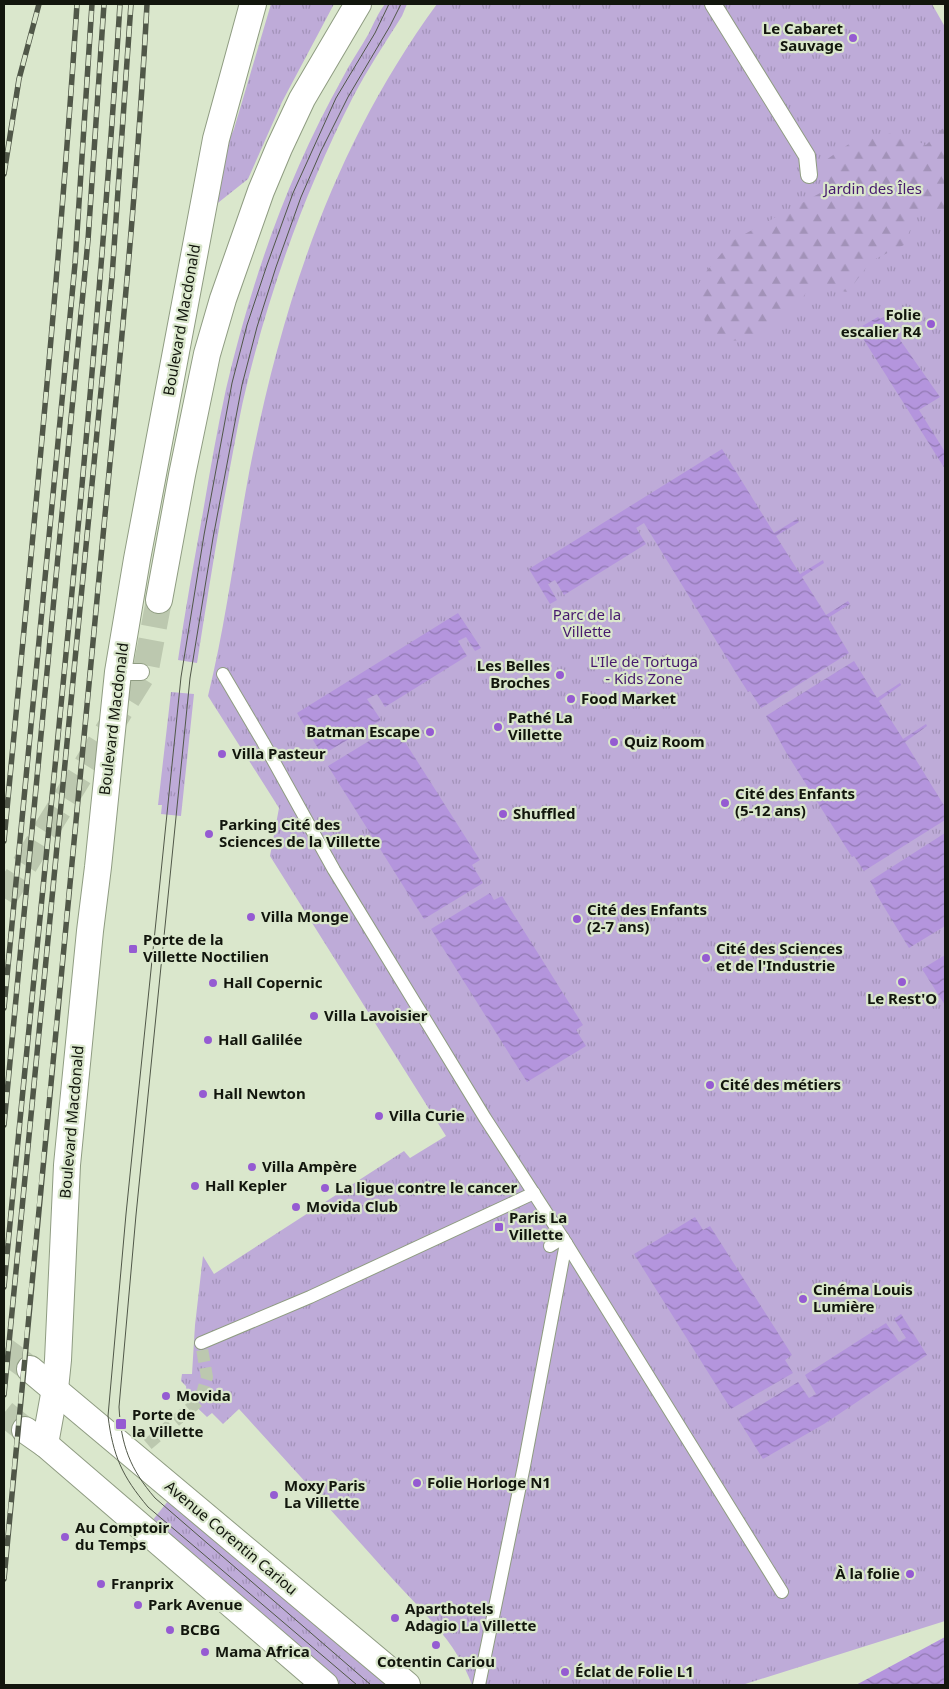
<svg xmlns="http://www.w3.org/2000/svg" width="949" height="1689" viewBox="0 0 949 1689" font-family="'Noto Sans',sans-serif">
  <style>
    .grass { fill: url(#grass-tufts) }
    .forest { fill: url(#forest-firs) }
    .water { fill: url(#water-waves) }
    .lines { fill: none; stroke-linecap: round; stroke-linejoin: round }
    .pedestrian-tunnel { stroke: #bcc8af; stroke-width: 12; stroke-dasharray: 12 6; stroke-linecap: butt }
    .primary-tunnel { stroke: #bcc8af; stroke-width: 26; stroke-dasharray: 26 13; stroke-linecap: butt }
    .pedestrian-casing { stroke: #8f9c82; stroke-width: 14 }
    .minor-casing { stroke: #8f9c82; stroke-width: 18 }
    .primary-casing { stroke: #8f9c82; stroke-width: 28 }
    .pedestrian { stroke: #fff; stroke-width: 12 }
    .minor { stroke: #fff; stroke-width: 16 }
    .primary { stroke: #fff; stroke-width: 26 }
    .tram { stroke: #505748; stroke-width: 1 }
    .rail-casing { stroke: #505748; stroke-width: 5.5 }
    .rail { stroke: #dae7cc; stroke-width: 4; stroke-dasharray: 11; stroke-linecap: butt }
    .poi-dot { fill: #955bd2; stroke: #dae7cc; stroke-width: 2 }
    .labels { text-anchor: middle; stroke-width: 4.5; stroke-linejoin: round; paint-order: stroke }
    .poi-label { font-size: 15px; font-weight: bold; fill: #12160d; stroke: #dae7cc; text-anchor: start }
    .park-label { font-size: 15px; fill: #46196d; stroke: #dae7cc }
    .street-label { font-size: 15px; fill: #12160d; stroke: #dae7cc }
  </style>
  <defs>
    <pattern id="grass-tufts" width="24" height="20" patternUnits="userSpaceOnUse" patternTransform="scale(1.25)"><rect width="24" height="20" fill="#beabd8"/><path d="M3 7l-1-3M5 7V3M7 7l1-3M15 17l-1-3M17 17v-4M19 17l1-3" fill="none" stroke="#a292b8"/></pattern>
    <pattern id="forest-firs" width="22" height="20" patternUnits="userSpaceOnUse" patternTransform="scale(1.25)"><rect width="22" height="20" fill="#beabd8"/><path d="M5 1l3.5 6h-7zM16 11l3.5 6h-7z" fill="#a292b8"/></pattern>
    <pattern id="water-waves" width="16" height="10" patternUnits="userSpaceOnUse" patternTransform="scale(1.25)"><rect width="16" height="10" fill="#b495dd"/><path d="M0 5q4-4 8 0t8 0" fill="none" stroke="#9179b2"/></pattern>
  </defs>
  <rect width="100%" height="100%" fill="#dae7cc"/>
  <g class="grass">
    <polygon points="271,4 334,4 282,102 248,179 214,206 224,151 234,129"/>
    <path d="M 385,4 L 407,4 L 402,16 C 385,43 367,70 353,97 C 307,187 272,283 248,380 C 240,411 235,442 229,473 C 217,536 207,600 197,663 L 178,660 C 185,611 194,561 203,512 C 210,471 217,430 226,389 C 251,282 288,175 342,79 C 350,63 360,49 369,33 C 374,23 378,13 385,4 Z"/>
    <path d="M 437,4 L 932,4 L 945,27 L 945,1621 L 742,1685 L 472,1685 C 457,1642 420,1609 390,1576 C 340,1520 290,1465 239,1409 L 223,1424 L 212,1413 L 207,1417 L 187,1398 L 186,1386 L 181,1381 L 182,1374 L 192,1374 L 195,1325 L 203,1256 L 214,1274 L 404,1151 L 410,1158 L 446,1136 L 270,856 L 279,808 L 208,696 C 226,623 235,548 249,473 C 282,303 334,145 437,4 Z"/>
    <polygon points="171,692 194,694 181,816 161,814 162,805 158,805"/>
    <polygon points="172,1496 394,1685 340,1685 152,1521"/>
  </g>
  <polygon class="forest" points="945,127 945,214 919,208 904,245 871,261 848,292 811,287 789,314 751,341 712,340 694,292 705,273 732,241 822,192 823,162 859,137 897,133 926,145 942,129"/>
  <g class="water">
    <polygon points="878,317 880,319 884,317 940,397 919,410 945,452 945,469 857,329"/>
    <polygon points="722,449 774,533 797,519 799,522 776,536 800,574 823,560 824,563 802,577 826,615 848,601 850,604 828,618 849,653 761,708 750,691 748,692 736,673 644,523 636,528 646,544 564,595 555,580 548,584 557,600 550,604 529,569"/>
    <polygon points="458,613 481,648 475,651 466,637 458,641 467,656 385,707 377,694 367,699 381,720 322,755 297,713"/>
    <polygon points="854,661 877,698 900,683 901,685 879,701 903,739 926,724 927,726 905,742 945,807 945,820 864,871 854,856 852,857 787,754 766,716"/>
    <polygon points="387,730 391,736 398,731 480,860 472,865 483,883 424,919 328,766"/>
    <polygon points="945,833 945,926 909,948 875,892 876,891 870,881"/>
    <polygon points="490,893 494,900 502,896 583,1025 576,1030 586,1046 527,1082 431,929"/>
    <polygon points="945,955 945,1005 922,969"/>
    <polygon points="695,1217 703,1230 710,1226 792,1355 785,1360 793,1373 731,1409 634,1254"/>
    <polygon points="901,1314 927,1355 824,1424 763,1459 738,1419 798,1382 809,1398 816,1394 805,1375 886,1323 899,1342 906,1338 894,1319"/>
    <polygon points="945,1637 945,1685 856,1685"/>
  </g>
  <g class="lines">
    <polyline class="pedestrian-tunnel" points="134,1456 200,1400 207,1377 201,1343"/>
    <g class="primary-tunnel">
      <polyline points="4,898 146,669 159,600"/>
      <polyline points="4,1350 30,1369"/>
      <polyline points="4,1413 25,1430"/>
    </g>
    <g class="pedestrian-casing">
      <g id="pedestrian">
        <polyline points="223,674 263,742 334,870 485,1118 566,1243 782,1592"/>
        <polyline points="550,1246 563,1238"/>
        <polyline points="201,1343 310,1297 534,1193"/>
        <polyline points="479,1685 524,1466 566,1243"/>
      </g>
    </g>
    <g class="minor-casing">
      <g id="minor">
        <polyline points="713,4 807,156 809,175"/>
        <polyline points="118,672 141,672"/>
      </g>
    </g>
    <g class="primary-casing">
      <g id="primary">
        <polyline points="159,600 182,475 207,354 223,299 261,191 279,148 302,99 358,4"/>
        <polyline points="30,1369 407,1685"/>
        <polyline points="25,1430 45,1444 325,1685"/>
        <polyline points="45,1444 55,1389 58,1360 67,1165 90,931 98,867 118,672 137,559 216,139 253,4"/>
      </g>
    </g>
    <use href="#pedestrian" class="pedestrian"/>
    <use href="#minor" class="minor"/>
    <use href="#primary" class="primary"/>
    <g class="tram">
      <path d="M 357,1685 L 148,1507 C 122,1476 113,1456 108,1416 L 126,1214 L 181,677 L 204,535 L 232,383 L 247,325 L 267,265 L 293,193 L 336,98 L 375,33 L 389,4"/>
      <path d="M 371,1685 L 155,1498 C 130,1469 121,1445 119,1407 L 136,1215 L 190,678 L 213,538 L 242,385 L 257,327 L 276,267 L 301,197 L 321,151 L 348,97 L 390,26 L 401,4"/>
    </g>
    <g class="rail-casing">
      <g id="rail">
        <polyline points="4,174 19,79 39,4"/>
        <path d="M 4,841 C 30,562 59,283 77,4"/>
        <polyline points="4,1008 75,264 92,4"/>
        <polyline points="4,1125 88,240 104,4"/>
        <path d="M 4,1287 C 44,859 93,432 120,4"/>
        <polyline points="4,1395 112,277 131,4"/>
        <path d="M 4,1579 C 33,1259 65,940 95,621 C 114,416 136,210 147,4"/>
      </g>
    </g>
    <use href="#rail" class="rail"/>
  </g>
  <g class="poi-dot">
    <circle cx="853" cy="38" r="5"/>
    <circle cx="931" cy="324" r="5"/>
    <circle cx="560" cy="675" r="5"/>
    <circle cx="571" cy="699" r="5"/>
    <circle cx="498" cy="727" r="5"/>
    <circle cx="430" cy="732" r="5"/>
    <circle cx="614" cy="742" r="5"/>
    <circle cx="222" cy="754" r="5"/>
    <circle cx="725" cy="803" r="5"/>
    <circle cx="503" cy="814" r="5"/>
    <circle cx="209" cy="834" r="5"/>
    <circle cx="251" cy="917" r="5"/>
    <circle cx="577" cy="919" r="5"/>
    <rect x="128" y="944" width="10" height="10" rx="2.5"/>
    <circle cx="706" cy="958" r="5"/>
    <circle cx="902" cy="982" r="5"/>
    <circle cx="213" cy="983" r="5"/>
    <circle cx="314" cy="1016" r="5"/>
    <circle cx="208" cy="1040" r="5"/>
    <circle cx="710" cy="1085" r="5"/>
    <circle cx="203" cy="1094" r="5"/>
    <circle cx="379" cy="1116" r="5"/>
    <circle cx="252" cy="1167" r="5"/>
    <circle cx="195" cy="1186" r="5"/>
    <circle cx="325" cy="1188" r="5"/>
    <circle cx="296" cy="1207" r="5"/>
    <rect x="494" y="1222" width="10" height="10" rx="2.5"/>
    <circle cx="803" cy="1299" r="5"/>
    <circle cx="166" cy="1396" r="5"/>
    <rect x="115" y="1418" width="12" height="12" rx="2.5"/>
    <circle cx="417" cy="1483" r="5"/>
    <circle cx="274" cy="1495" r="5"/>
    <circle cx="65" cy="1537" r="5"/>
    <circle cx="910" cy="1574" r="5"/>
    <circle cx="101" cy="1584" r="5"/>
    <circle cx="138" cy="1605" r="5"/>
    <circle cx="395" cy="1618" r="5"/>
    <circle cx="170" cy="1630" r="5"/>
    <circle cx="436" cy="1645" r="5"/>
    <circle cx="205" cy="1652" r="5"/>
    <circle cx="565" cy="1672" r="5"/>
  </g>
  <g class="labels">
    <g class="poi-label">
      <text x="843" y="34" text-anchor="end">Le Cabaret<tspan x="843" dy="17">Sauvage</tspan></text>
      <text x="921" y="320" text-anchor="end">Folie<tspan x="921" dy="17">escalier R4</tspan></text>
      <text x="550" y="671" text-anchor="end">Les Belles<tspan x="550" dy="17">Broches</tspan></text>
      <text x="581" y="704">Food Market</text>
      <text x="508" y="723">Pathé La<tspan x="508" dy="17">Villette</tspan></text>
      <text x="420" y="737" text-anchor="end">Batman Escape</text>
      <text x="624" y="747">Quiz Room</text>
      <text x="232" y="759">Villa Pasteur</text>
      <text x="735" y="799">Cité des Enfants<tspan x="735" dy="17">(5-12 ans)</tspan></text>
      <text x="513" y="819">Shuffled</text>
      <text x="219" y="830">Parking Cité des<tspan x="219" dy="17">Sciences de la Villette</tspan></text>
      <text x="587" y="915">Cité des Enfants<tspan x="587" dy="17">(2-7 ans)</tspan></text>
      <text x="261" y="922">Villa Monge</text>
      <text x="143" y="945">Porte de la<tspan x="143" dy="17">Villette Noctilien</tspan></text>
      <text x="716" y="954">Cité des Sciences<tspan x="716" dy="17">et de l'Industrie</tspan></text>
      <text x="223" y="988">Hall Copernic</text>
      <text x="902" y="1004" text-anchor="middle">Le Rest'O</text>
      <text x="324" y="1021">Villa Lavoisier</text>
      <text x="218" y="1045">Hall Galilée</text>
      <text x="720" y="1090">Cité des métiers</text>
      <text x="213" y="1099">Hall Newton</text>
      <text x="389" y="1121">Villa Curie</text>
      <text x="262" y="1172">Villa Ampère</text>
      <text x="205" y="1191">Hall Kepler</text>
      <text x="335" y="1193">La ligue contre le cancer</text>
      <text x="306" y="1212">Movida Club</text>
      <text x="509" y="1223">Paris La<tspan x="509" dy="17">Villette</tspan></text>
      <text x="813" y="1295">Cinéma Louis<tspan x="813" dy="17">Lumière</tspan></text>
      <text x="176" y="1401">Movida</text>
      <text x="132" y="1420">Porte de<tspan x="132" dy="17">la Villette</tspan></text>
      <text x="427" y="1488">Folie Horloge N1</text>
      <text x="284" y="1491">Moxy Paris<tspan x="284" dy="17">La Villette</tspan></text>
      <text x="75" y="1533">Au Comptoir<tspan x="75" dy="17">du Temps</tspan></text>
      <text x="900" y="1579" text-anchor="end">À la folie</text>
      <text x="111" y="1589">Franprix</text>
      <text x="148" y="1610">Park Avenue</text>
      <text x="405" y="1614">Aparthotels<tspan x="405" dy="17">Adagio La Villette</tspan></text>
      <text x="180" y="1635">BCBG</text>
      <text x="215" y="1657">Mama Africa</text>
      <text x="436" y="1667" text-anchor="middle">Cotentin Cariou</text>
      <text x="575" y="1677">Éclat de Folie L1</text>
    </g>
    <g class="park-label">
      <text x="873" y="194">Jardin des Îles</text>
      <text x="587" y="620">Parc de la<tspan x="587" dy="17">Villette</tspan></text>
      <text x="644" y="667">L'Ile de Tortuga<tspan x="644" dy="17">- Kids Zone</tspan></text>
    </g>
    <g class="street-label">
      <text transform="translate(182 320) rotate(-80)" y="5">Boulevard Macdonald</text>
      <text transform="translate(114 719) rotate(-83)" y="5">Boulevard Macdonald</text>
      <text transform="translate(72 1122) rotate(-85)" y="5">Boulevard Macdonald</text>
      <text transform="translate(231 1538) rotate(40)" y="5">Avenue Corentin Cariou</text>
    </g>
  </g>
  <rect width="949" height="1689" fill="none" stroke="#12160d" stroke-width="10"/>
</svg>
